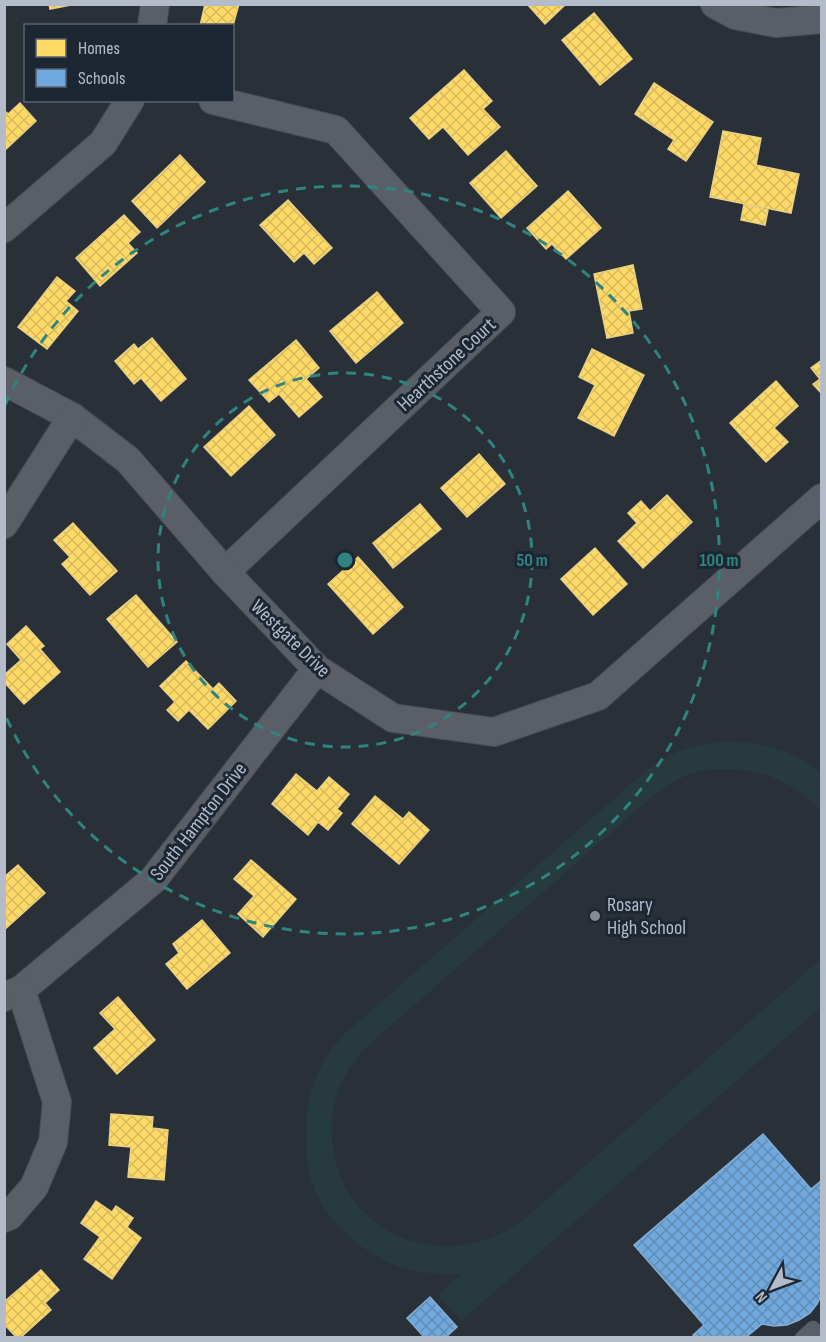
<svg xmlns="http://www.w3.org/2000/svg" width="826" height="1342" viewBox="0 0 826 1342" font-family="'Sofia Sans Condensed',sans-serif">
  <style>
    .park { fill: #273a3e }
    .homes { fill: url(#homes-cross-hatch); stroke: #e8d084; stroke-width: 1.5 }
    .schools { fill: url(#schools-cross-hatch); stroke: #84aed6; stroke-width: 1.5 }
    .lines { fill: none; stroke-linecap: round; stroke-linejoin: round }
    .lane-casing { stroke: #484c53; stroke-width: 15 }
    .street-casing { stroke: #484c53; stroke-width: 30 }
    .lane { stroke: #5a5e66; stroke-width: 14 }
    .street { stroke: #5a5e66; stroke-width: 28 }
    .ring { fill: none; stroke: #308480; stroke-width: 3; stroke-dasharray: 10 8 }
    .poi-dot { fill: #848b96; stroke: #1d2633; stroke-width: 2 }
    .labels { text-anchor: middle; stroke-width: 6; stroke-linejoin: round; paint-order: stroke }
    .street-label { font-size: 20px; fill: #b4bcc9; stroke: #1d2633 }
    .poi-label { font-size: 20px; fill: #b4bcc9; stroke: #1d2633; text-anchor: start }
    .centre { fill: #308480; stroke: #1d2633; stroke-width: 3 }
    .ring-label { font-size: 18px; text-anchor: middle; font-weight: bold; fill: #308480; stroke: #1d2633; stroke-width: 6; stroke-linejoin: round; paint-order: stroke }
  </style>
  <defs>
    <pattern id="homes-cross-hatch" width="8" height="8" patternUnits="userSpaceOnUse" patternTransform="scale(1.5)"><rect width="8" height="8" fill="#ffd966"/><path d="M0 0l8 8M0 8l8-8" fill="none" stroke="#d7b95e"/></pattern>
    <pattern id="schools-cross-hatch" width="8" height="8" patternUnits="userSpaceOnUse" patternTransform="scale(1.5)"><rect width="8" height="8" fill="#6fa8dc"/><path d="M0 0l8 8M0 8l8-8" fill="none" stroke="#618cb4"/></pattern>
  </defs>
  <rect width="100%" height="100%" fill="#2a3038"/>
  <path class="park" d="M 717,742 C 754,740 792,748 821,773 L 821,811 C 797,784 767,771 731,769 C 717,769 703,769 690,774 C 676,779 665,788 653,796 L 372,1042 C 351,1061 337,1084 333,1112 C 318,1225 442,1287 528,1216 L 821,959 L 821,1007 L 461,1321 L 438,1295 L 461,1274 C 439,1275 418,1273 397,1266 C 360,1252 320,1216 310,1176 C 306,1160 306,1142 306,1126 C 307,1088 323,1053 351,1028 L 646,771 C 667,754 690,745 717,742 Z"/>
  <g class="homes">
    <polygon points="49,4 76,4 50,9"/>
    <polygon points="205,4 239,4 232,29 232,26 200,26"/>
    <polygon points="527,4 566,4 545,24"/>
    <polygon points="594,13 632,59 600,85 562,40"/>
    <polygon points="464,70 492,101 483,109 500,127 468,155 443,127 429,139 410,118"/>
    <polygon points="654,83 713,122 686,161 668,149 674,140 635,114"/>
    <polygon points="20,103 36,121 4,151 4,110 8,114"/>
    <polygon points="723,131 761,138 756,165 799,174 791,213 710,197"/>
    <polygon points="506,151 537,186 501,218 470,183"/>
    <polygon points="180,155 205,182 157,228 132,201"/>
    <polygon points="568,191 601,228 566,259 552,244 546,249 527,228"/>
    <polygon points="288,200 332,248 314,264 304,253 294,262 260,225"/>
    <polygon points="744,204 768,210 765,225 741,220"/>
    <polygon points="124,215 140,232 128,243 137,253 100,286 76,258"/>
    <polygon points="633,265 642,309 629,311 633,333 607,338 594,274"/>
    <polygon points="57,277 75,291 66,301 78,311 47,349 18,327"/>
    <polygon points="377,292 403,323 356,363 330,331"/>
    <polygon points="152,338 186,379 161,401 141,378 134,384 115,361 134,344 138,349"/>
    <polygon points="296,340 319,368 306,379 322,397 299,417 279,394 269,402 249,380"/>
    <polygon points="592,349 644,375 614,436 578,418 595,385 579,377"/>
    <polygon points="822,360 822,394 813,384 820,379 811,368"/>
    <polygon points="776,381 798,406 774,428 788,442 766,462 730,423"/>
    <polygon points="249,406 275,435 231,476 204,447"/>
    <polygon points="479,454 505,484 467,517 441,488"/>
    <polygon points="667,495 692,522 643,568 618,541 637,523 628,513 641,501 650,511"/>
    <polygon points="420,504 441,529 393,568 373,543"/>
    <polygon points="73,523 117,571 90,595 62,564 70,557 54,540"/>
    <polygon points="595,548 627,584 593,615 561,579"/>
    <polygon points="358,557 403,607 373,634 328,584"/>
    <polygon points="136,595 177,642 148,667 107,619"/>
    <polygon points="26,626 44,646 40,649 60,672 24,704 4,682 4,675 21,660 7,644"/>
    <polygon points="186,661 213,689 219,683 236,701 208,729 189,710 178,721 167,710 175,702 160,686"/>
    <polygon points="296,774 317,791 329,777 349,794 337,809 342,813 328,830 318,822 308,835 272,804"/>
    <polygon points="375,796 403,819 409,812 429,830 399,864 352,824"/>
    <polygon points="251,860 296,899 263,937 238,914 254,896 234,879"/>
    <polygon points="18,865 45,893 4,930 4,877"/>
    <polygon points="202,920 230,953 187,989 166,964 179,953 173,944"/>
    <polygon points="118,997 155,1040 117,1074 94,1048 115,1029 100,1013"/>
    <polygon points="111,1114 153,1117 152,1128 168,1130 164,1180 128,1177 131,1147 109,1145"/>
    <polygon points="96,1201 112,1212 116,1206 133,1218 127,1227 141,1238 112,1279 84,1259 100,1237 81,1223"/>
    <polygon points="41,1270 59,1290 45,1303 51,1310 20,1338 17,1338 4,1324 4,1302"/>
  </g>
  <g class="schools">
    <polygon points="763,1134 811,1189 822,1180 822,1294 817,1304 810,1313 799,1320 787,1325 774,1326 762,1324 745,1338 695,1338 693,1335 704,1325 634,1245"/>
    <polygon points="430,1297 457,1327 445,1338 425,1338 407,1318"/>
  </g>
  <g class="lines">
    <g class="lane-casing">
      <polyline id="lane" points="802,1338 813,1328 822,1337"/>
    </g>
    <g class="street-casing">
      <g id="street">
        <polyline points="715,4 735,15 776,23 822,19"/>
        <polyline points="152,26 155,4"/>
        <polyline points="213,100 336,130 501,312 225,572"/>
        <polyline points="4,228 103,143 130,100"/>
        <polyline points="4,381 72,417 128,460 225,572 317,669 393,718 494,732 598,696 822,498"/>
        <polyline points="4,524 72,417"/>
        <polyline points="4,997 21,990 153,880 317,669"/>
        <polyline points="4,1218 9,1216 34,1187 53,1142 57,1102 21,990"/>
      </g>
    </g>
    <use href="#lane" class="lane"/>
    <use href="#street" class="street"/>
  </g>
  <g class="ring">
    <circle cx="345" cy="560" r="187"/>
    <path d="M5 405A374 374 0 1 1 5 715"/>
  </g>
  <circle class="poi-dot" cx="595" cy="916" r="6"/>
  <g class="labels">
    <g class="street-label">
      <text transform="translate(446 364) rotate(-43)" y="7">Hearthstone Court</text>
      <text transform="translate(291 638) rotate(44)" y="7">Westgate Drive</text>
      <text transform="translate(198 821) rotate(-52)" y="7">South Hampton Drive</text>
    </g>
    <g class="poi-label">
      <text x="607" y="911">Rosary<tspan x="607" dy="23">High School</tspan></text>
    </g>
  </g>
  <circle cx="345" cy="560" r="9" class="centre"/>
  <g class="ring-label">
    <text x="532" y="566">50 m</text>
    <text x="719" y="566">100 m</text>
  </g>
  <rect width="826" height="1342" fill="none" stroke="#b4bcc9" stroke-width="12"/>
  <rect x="24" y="24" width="210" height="78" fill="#1d2633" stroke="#59626f" stroke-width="1.5"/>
  <rect x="36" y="39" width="30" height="18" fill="#ffd966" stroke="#59626f" stroke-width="1.5"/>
  <text x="78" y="54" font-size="18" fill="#b4bcc9">Homes</text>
  <rect x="36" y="69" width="30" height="18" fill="#6fa8dc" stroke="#59626f" stroke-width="1.5"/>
  <text x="78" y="84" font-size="18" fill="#b4bcc9">Schools</text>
  <g transform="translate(772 1288) rotate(229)" stroke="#1d2633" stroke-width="4.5" paint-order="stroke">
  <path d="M0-4.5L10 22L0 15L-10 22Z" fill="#b4bcc9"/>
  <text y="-9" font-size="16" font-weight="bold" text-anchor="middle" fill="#b4bcc9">N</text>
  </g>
</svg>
